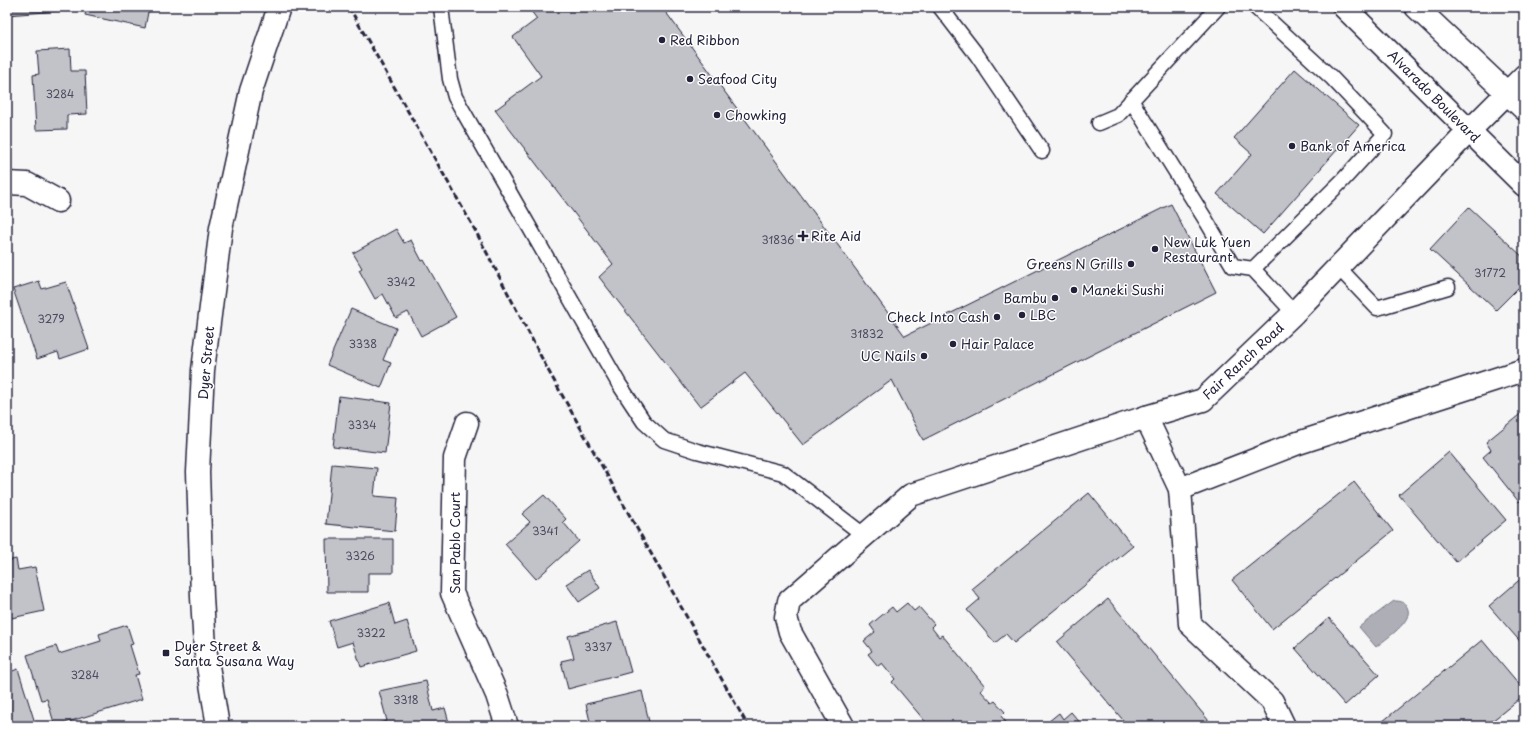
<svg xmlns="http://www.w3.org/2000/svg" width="1531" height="733" viewBox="0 0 1531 733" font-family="'Playpen Sans',sans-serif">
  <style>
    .water { fill: #aeaeb7; stroke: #767685 }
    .building { fill: #c2c2c9; stroke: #22223b }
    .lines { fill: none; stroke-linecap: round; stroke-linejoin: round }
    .service-casing { stroke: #22223b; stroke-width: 17 }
    .minor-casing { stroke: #22223b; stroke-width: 25 }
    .secondary-casing { stroke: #22223b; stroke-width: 25 }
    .service { stroke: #fff; stroke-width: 14 }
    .minor { stroke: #fff; stroke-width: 22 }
    .secondary { stroke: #fff; stroke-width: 22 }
    .rail { stroke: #22223b; stroke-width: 3; stroke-dasharray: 6 3; stroke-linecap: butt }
    .poi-dot { fill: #22223b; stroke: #fff; stroke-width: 1.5 }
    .labels { text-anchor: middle; stroke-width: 3; stroke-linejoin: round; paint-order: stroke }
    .number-label { font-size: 11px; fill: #4a4a5e }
    .poi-label { font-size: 13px; fill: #22223b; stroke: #fff; text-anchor: start }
    .street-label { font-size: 13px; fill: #22223b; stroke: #fff }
  </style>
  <rect width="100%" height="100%" fill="#f6f6f7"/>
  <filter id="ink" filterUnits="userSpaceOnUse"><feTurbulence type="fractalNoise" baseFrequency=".025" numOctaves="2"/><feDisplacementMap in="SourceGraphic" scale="8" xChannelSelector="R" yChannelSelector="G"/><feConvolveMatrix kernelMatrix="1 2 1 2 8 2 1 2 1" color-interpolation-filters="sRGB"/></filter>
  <g filter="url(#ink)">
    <path class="water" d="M 1394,601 C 1399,601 1404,601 1407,607 C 1415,621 1385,639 1376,647 L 1359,627 Z"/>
    <g class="building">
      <polygon points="7,7 59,7 59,11 7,15"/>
      <polygon points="87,7 149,7 145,28 85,15"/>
      <polygon points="528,7 662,7 905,336 1171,204 1216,292 923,440 892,380 803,445 745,373 700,407 599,277 613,264 495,110 541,76 513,37 537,19"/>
      <polygon points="70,49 71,71 85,71 87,114 67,115 67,129 36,130 33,75 39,74 37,51"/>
      <polygon points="1295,69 1359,125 1263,234 1217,194 1252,154 1234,138"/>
      <polygon points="1469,207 1524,258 1524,293 1518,288 1496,310 1430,249"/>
      <polygon points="396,229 404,243 411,240 422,261 424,260 456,317 421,336 408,312 396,318 383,294 375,299 359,270 362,268 353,253"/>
      <polygon points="39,281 42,289 66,282 89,349 60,359 58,352 37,359 13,289"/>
      <polygon points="351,309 396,328 383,360 391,363 381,388 327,365"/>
      <polygon points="339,396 391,403 385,453 333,447"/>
      <polygon points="1524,411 1524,498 1519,502 1483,457 1491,450 1486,442"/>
      <polygon points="1449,452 1506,520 1456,562 1399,495"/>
      <polygon points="332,464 377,468 374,496 398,498 395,531 326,524"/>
      <polygon points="1354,482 1393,531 1272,629 1232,580"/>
      <polygon points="1089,493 1133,546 1014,643 1006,634 995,643 967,610 980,599 972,589"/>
      <polygon points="544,495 566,519 563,522 579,541 536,579 505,544 530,522 522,514"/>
      <polygon points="326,539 393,539 393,573 368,573 368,592 327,592"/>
      <polygon points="16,559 18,570 35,567 44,611 7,619 7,561"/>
      <polygon points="588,570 600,588 579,602 566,584"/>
      <polygon points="1524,576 1524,646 1489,606"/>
      <polygon points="1108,599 1209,721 1203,726 1128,726 1057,642"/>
      <polygon points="389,603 395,625 407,621 416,651 361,667 353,642 337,647 329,621"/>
      <polygon points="907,603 914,611 919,607 934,624 931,627 939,637 942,635 985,686 980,690 992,703 995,701 1005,712 1001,716 1009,726 929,726 892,682 895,679 882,663 878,666 868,654 872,651 864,641 875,632 870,625 892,607 896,612"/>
      <polygon points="1329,618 1379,675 1345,705 1295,648"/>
      <polygon points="617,622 631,672 568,689 561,661 574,658 568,636"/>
      <polygon points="127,625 133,644 130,645 139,674 135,675 142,699 55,726 47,699 41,700 27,655 56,646 59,654 101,641 99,634"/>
      <polygon points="1482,640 1524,690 1524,695 1486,726 1377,726"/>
      <polygon points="18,669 36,726 7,726 7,673"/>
      <polygon points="426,681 433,711 445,708 450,726 367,726 387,721 379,691"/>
      <polygon points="642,691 650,726 591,726 586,704"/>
      <polygon points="1071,712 1083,726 1043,726 1059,713 1063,719"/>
    </g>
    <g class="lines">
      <g class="service-casing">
        <g id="service">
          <polyline points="441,7 450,79 455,97 619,384 644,422 664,440 697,451 783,473 865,536"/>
          <polyline points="940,7 977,55 1042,151"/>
          <polyline points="1131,100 1207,222 1233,266 1253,269 1294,313"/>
          <polyline points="1099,123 1118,115 1218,7"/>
          <polyline points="1338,267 1377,308 1448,287"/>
          <polyline points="1253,269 1343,180 1385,134 1331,77 1255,7"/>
        </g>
      </g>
      <g class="minor-casing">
        <g id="minor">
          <polyline points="7,183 27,184 58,201"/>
          <polyline points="1146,417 1180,489"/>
          <polyline points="467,423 455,458 452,593 497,695 507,726"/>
          <polyline points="843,726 790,632 786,617 789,601 911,495 1146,417 1203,400 1294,313 1469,131 1524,76"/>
          <polyline points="1284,726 1272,701 1190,624 1180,489 1298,443 1524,370"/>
        </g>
      </g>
      <g class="secondary-casing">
        <g id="secondary">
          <polyline points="1344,7 1524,185"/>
          <polyline points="1416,7 1524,109"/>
          <polyline points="218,726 205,648 202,597 198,472 203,370 221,228 251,91 279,7"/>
        </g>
      </g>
      <use href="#service" class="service"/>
      <use href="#minor" class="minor"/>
      <use href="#secondary" class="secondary"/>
      <polyline class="rail" points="349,7 475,230 548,370 748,726"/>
    </g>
  </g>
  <g class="poi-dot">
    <circle cx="662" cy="40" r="4"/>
    <circle cx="690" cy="79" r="4"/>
    <circle cx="717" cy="115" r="4"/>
    <circle cx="1292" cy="146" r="4"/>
    <path d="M801 230h4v4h4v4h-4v4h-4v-4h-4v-4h4z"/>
    <circle cx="1155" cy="249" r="4"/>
    <circle cx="1131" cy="264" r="4"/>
    <circle cx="1074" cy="290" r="4"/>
    <circle cx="1055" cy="298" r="4"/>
    <circle cx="1022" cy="315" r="4"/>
    <circle cx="997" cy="317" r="4"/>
    <circle cx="953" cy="344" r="4"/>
    <circle cx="924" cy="356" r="4"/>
    <rect x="162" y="649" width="8" height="8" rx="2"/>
  </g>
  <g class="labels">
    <g class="number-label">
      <text x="60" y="98">3284</text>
      <text x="778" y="244">31836</text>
      <text x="1490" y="277">31772</text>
      <text x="401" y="286">3342</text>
      <text x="51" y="323">3279</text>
      <text x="867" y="338">31832</text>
      <text x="363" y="348">3338</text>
      <text x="362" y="429">3334</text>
      <text x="545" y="535">3341</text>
      <text x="360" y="560">3326</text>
      <text x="371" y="637">3322</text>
      <text x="598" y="651">3337</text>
      <text x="85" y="679">3284</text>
      <text x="406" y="704">3318</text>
    </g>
    <g class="poi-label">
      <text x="670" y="45">Red Ribbon</text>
      <text x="698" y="84">Seafood City</text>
      <text x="725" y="120">Chowking</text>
      <text x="1300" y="151">Bank of America</text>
      <text x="811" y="241">Rite Aid</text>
      <text x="1163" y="247">New Luk Yuen<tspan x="1163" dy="15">Restaurant</tspan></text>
      <text x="1123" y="269" text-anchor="end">Greens N Grills</text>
      <text x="1082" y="295">Maneki Sushi</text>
      <text x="1047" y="303" text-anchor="end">Bambu</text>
      <text x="1030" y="320">LBC</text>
      <text x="989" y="322" text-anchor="end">Check Into Cash</text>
      <text x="961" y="349">Hair Palace</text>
      <text x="916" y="361" text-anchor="end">UC Nails</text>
      <text x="174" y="651">Dyer Street &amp;<tspan x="174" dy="15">Santa Susana Way</tspan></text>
    </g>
    <g class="street-label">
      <text transform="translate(1434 96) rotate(45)" y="5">Alvarado Boulevard</text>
      <text transform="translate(1243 361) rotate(-43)" y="5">Fair Ranch Road</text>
      <text transform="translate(206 363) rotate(-85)" y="5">Dyer Street</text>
      <text transform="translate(455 543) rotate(-90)" y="5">San Pablo Court</text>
    </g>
  </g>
  <rect width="1531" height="733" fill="none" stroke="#fff" stroke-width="24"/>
  <rect x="12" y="12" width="1507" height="709" fill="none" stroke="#22223b" stroke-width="1.5" filter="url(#ink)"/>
</svg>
